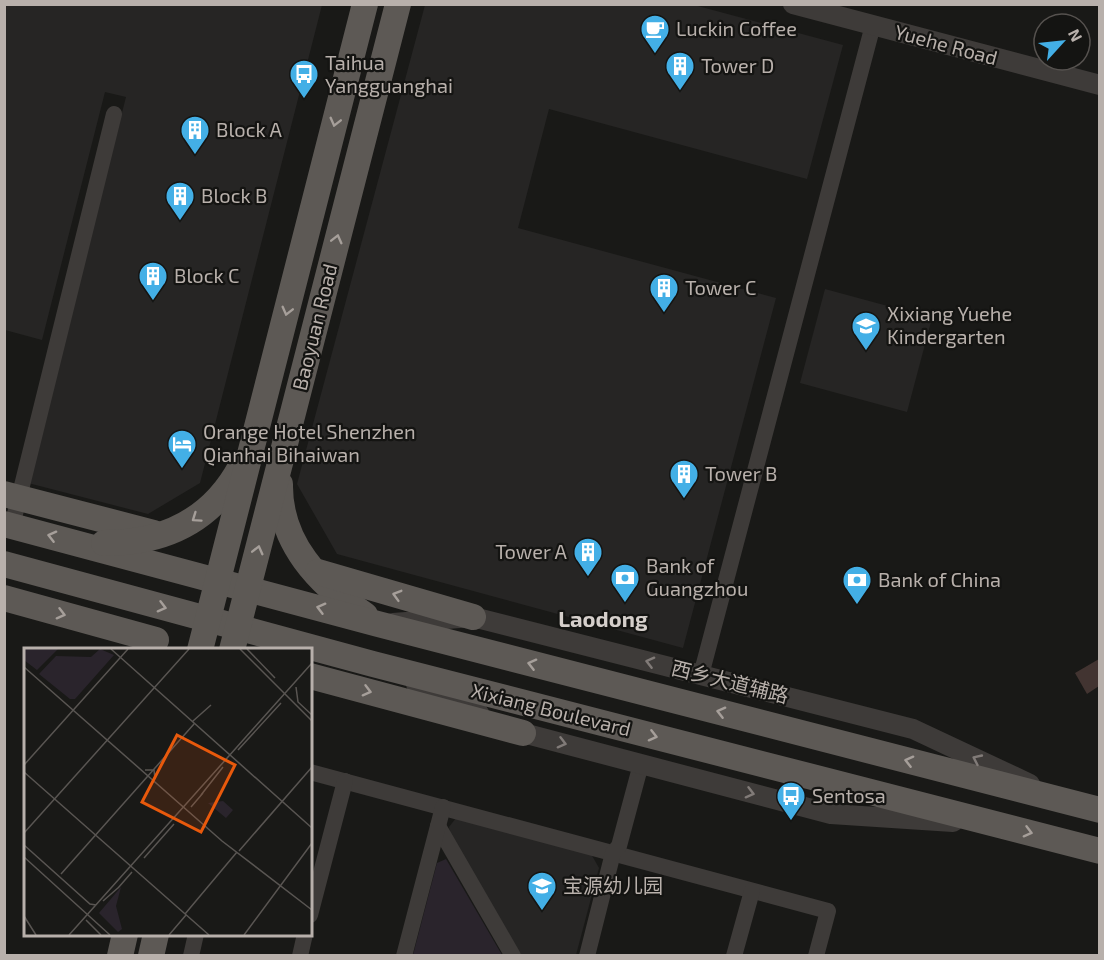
<svg xmlns="http://www.w3.org/2000/svg" width="1104" height="960" viewBox="0 0 1104 960" font-family="'Exo 2','Noto Sans SC',sans-serif">
  <style>
    .built { fill: #262524 }
    .green { fill: #2a242c }
    .water { fill: #423431 }
    .lines { fill: none; stroke-linecap: round; stroke-linejoin: round }
    .minor { stroke: #3e3b39; stroke-width: 16 }
    .tertiary { stroke: #3e3b39; stroke-width: 20 }
    .primary { stroke: #5d5955; stroke-width: 26 }
    .oneway { stroke: #a69f9a }
    .oneway2 { stroke: #817b78 }
    .labels { text-anchor: middle; stroke-width: 4.5; stroke-linejoin: round; paint-order: stroke }
    .poi-label { font-size: 20px; fill: #b8b0ab; stroke: #141412; text-anchor: start }
    .street-label { font-size: 20px; fill: #b8b0ab; stroke: #141412 }
    .quarter-label { font-size: 22px; font-weight: bold; fill: #d5cfcb; stroke: #141412 }
    .inset-road { fill: none; stroke: #595552; stroke-width: 1.5 }
    .view { fill: #e8590c; fill-opacity: 0.15; stroke: #e8590c; stroke-width: 3 }
    .inset-edge { fill: none; stroke: #b8b0ab; stroke-width: 3 }
  </style>
  <rect width="100%" height="100%" fill="#191917"/>
  <g class="built">
    <polygon points="4,5 322,5 200,483 148,514 28,483 126,97 105,92 42,340 5,330"/>
    <polygon points="425,5 694,5 843,45 807,179 549,109 518,228 776,298 683,648 337,554 297,484"/>
    <polygon points="825,289 932,318 907,412 800,383"/>
    <polygon points="456,818 590,852 599,868 576,955 521,955 450,833 449,827"/>
  </g>
  <polygon class="green" points="446,859 502,955 413,955 437,863"/>
  <polygon class="water" points="1099,659 1099,686 1087,694 1075,673"/>
  <g class="lines">
    <g class="minor">
      <polyline points="12,526 114,114"/>
      <polyline points="701,675 873,25"/>
      <polyline points="310,772 828,911 816,956"/>
      <polyline points="438,826 513,956"/>
      <polyline points="310,915 345,781"/>
      <polyline points="191,956 196,934"/>
      <polyline points="300,956 305,934"/>
      <polyline points="404,956 443,807"/>
      <polyline points="587,956 613,853 619,846 641,764"/>
      <polyline points="734,956 752,891"/>
    </g>
    <g class="tertiary">
      <polyline points="793,4 1100,85"/>
      <polyline points="393,623 473,617 642,660 913,729 1030,784"/>
      <polyline points="416,684 479,713"/>
      <polyline points="511,728 523,733 831,814 953,822"/>
    </g>
    <g class="primary">
      <path d="M 280,484 C 279,543 319,584 365,615"/>
      <polyline points="4,494 154,533"/>
      <polyline points="4,524 378,624 1100,810"/>
      <path d="M 104,543 C 164,543 212,521 241,466"/>
      <polyline points="4,564 373,664 1100,851"/>
      <polyline points="318,572 473,617"/>
      <polyline points="4,598 156,640"/>
      <polyline points="200,650 365,4"/>
      <polyline points="232,650 398,4"/>
      <polyline points="310,676 523,733"/>
      <polyline points="120,956 125,934"/>
      <polyline points="151,956 156,934"/>
    </g>
  </g>
  <defs><path id="oneway-chevron" d="M-2-3.5L2.5 0L-2 3.5" fill="none" stroke-width="1.6" stroke-linecap="round" stroke-linejoin="round" transform="scale(1.5)"/></defs>
  <g class="oneway">
    <use href="#oneway-chevron" transform="translate(335 122) rotate(104)"/>
    <use href="#oneway-chevron" transform="translate(337 239) rotate(-76)"/>
    <use href="#oneway-chevron" transform="translate(287 311) rotate(104)"/>
    <use href="#oneway-chevron" transform="translate(196 518) rotate(145)"/>
    <use href="#oneway-chevron" transform="translate(52 536) rotate(-166)"/>
    <use href="#oneway-chevron" transform="translate(258 550) rotate(-76)"/>
    <use href="#oneway-chevron" transform="translate(397 595) rotate(-164)"/>
    <use href="#oneway-chevron" transform="translate(162 607) rotate(15)"/>
    <use href="#oneway-chevron" transform="translate(321 608) rotate(-165)"/>
    <use href="#oneway-chevron" transform="translate(61 614) rotate(15)"/>
    <use href="#oneway-chevron" transform="translate(532 664) rotate(-166)"/>
    <use href="#oneway-chevron" transform="translate(367 691) rotate(15)"/>
    <use href="#oneway-chevron" transform="translate(721 712) rotate(-166)"/>
    <use href="#oneway-chevron" transform="translate(653 736) rotate(14)"/>
    <use href="#oneway-chevron" transform="translate(909 761) rotate(-166)"/>
    <use href="#oneway-chevron" transform="translate(1028 832) rotate(15)"/>
  </g>
  <g class="oneway2">
    <use href="#oneway-chevron" transform="translate(650 662) rotate(-166)"/>
    <use href="#oneway-chevron" transform="translate(562 743) rotate(15)"/>
    <use href="#oneway-chevron" transform="translate(977 759) rotate(-155)"/>
    <use href="#oneway-chevron" transform="translate(750 793) rotate(15)"/>
  </g>
  <defs>
    <g id="cafe-pin" transform="scale(1.5)"><path d="M0 17L-7.5 6A9.5 9.5 0 1 1 7.5 6Z" fill="#43afe6" stroke="#141412"/><path d="M-5.5-4.5H6V0H3Q3 3.5 0 3.5H-2.5Q-5.5 3.5-5.5 0ZM3-3.2v2h1.7v-2ZM-6 4.5H4V6H-6Z" fill="#fff"/></g>
    <g id="building-pin" transform="scale(1.5)"><path d="M0 17L-7.5 6A9.5 9.5 0 1 1 7.5 6Z" fill="#43afe6" stroke="#141412"/><path d="M-4-6H4V6H1V3H-1V6H-4ZM-2.5-4.3h1.7v1.8h-1.7ZM.8-4.3h1.7v1.8H.8ZM-2.5-1h1.7V.8h-1.7ZM.8-1h1.7V.8H.8Z" fill="#fff"/></g>
    <g id="bus-pin" transform="scale(1.5)"><path d="M0 17L-7.5 6A9.5 9.5 0 1 1 7.5 6Z" fill="#43afe6" stroke="#141412"/><path d="M-5-6H5V4H4V6H2V4H-2V6H-4V4H-5ZM-3.5-4V0h7V-4ZM-3.5 1.2v1.5H-2V1.2ZM2 1.2v1.5H3.5V1.2Z" fill="#fff"/></g>
    <g id="school-pin" transform="scale(1.5)"><path d="M0 17L-7.5 6A9.5 9.5 0 1 1 7.5 6Z" fill="#43afe6" stroke="#141412"/><path d="M0-5L7-2L0 1L-7-2ZM-4 1L0 2.5L4 1V4Q0 6-4 4Z" fill="#fff"/></g>
    <g id="hotel-pin" transform="scale(1.5)"><path d="M0 17L-7.5 6A9.5 9.5 0 1 1 7.5 6Z" fill="#43afe6" stroke="#141412"/><path d="M-6-4.5h1.5V1H6V5H4.5V3h-9V5H-6ZM-4 0a1.8 1.8 0 1 1 3.6 0ZM.5 0V-2.5h3Q6-2.5 6 0Z" fill="#fff"/></g>
    <g id="bank-pin" transform="scale(1.5)"><path d="M0 17L-7.5 6A9.5 9.5 0 1 1 7.5 6Z" fill="#43afe6" stroke="#141412"/><path d="M-6-4H6V4H-6ZM0-2.3a2.3 2.3 0 1 0 0 4.6a2.3 2.3 0 1 0 0-4.6Z" fill="#fff"/></g>
  </defs>
  <g fill-rule="evenodd">
    <use href="#cafe-pin" x="655" y="29"/>
    <use href="#building-pin" x="680" y="66"/>
    <use href="#bus-pin" x="304" y="74"/>
    <use href="#building-pin" x="195" y="130"/>
    <use href="#building-pin" x="180" y="196"/>
    <use href="#building-pin" x="153" y="276"/>
    <use href="#building-pin" x="664" y="288"/>
    <use href="#school-pin" x="866" y="326"/>
    <use href="#hotel-pin" x="182" y="444"/>
    <use href="#building-pin" x="684" y="474"/>
    <use href="#building-pin" x="588" y="552"/>
    <use href="#bank-pin" x="625" y="578"/>
    <use href="#bank-pin" x="857" y="580"/>
    <use href="#bus-pin" x="791" y="796"/>
    <use href="#school-pin" x="542" y="886"/>
  </g>
  <g class="labels">
    <g class="poi-label">
      <text x="676" y="36">Luckin Coffee</text>
      <text x="325" y="70">Taihua<tspan x="325" dy="23">Yangguanghai</tspan></text>
      <text x="701" y="73">Tower D</text>
      <text x="216" y="137">Block A</text>
      <text x="201" y="203">Block B</text>
      <text x="174" y="283">Block C</text>
      <text x="685" y="295">Tower C</text>
      <text x="887" y="321">Xixiang Yuehe<tspan x="887" dy="23">Kindergarten</tspan></text>
      <text x="203" y="439">Orange Hotel Shenzhen<tspan x="203" dy="23">Qianhai Bihaiwan</tspan></text>
      <text x="705" y="481">Tower B</text>
      <text x="567" y="559" text-anchor="end">Tower A</text>
      <text x="646" y="573">Bank of<tspan x="646" dy="23">Guangzhou</tspan></text>
      <text x="878" y="587">Bank of China</text>
      <text x="812" y="803">Sentosa</text>
      <text x="563" y="893">宝源幼儿园</text>
    </g>
    <g class="street-label">
      <text transform="translate(946 45) rotate(15)" y="7">Yuehe Road</text>
      <text transform="translate(315 327) rotate(-76)" y="7">Baoyuan Road</text>
      <text transform="translate(730 682) rotate(14)" y="7">西乡大道辅路</text>
      <text transform="translate(551 710) rotate(14)" y="7">Xixiang Boulevard</text>
    </g>
    <g class="quarter-label">
      <text x="603" y="627">Laodong</text>
    </g>
  </g>
  <g transform="translate(24 648)">
    <rect width="288" height="288" fill="#191917"/>
    <path d="M 0,1 L 34,1 L 13,22 L 0,12 ZM 76,1 L 90,7 L 51,51 L 46,51 L 15,26 L 32,8 L 67,9 ZM 199,153 L 209,162 L 202,170 L 184,155 ZM 97,239 L 92,258 L 98,281 L 94,284 L 75,265 Z" fill="#2a242c"/>
    <path class="inset-road" d="M 87,1 L 288,180M 216,1 L 288,73M 223,1 L 251,30M 0,19 L 198,193 L 288,262M 272,39 L 274,54 L 288,67M 169,73 L 187,57M 214,102 L 257,55M 0,117 L 104,1M 121,122 L 130,122 L 131,131M 0,124 L 185,287M 177,147 L 199,119M 167,159 L 179,145M 0,185 L 165,1M 0,197 L 66,256 L 72,257M 215,203 L 288,119M 0,209 L 86,287M 120,210 L 150,176M 37,226 L 170,76M 94,240 L 108,224M 79,253 L 95,239M 161,266 L 213,204M 0,268 L 12,287M 62,272 L 77,287M 45,287 L 288,15M 145,287 L 162,267M 220,287 L 288,195"/>
    <path class="view" d="M 153,87 L 211,117 L 177,184 L 118,154 Z"/>
    <rect width="288" height="288" class="inset-edge"/>
  </g>
  <rect width="1104" height="960" fill="none" stroke="#b8b0ab" stroke-width="12"/>
  <g transform="translate(1062 42) rotate(63)"><circle r="28" fill="#141412" stroke="#56524f" stroke-width="1.5"/>
  <path d="M0-4.5L10 22L0 15L-10 22Z" fill="#43afe6"/>
  <text y="-9" font-size="16" font-weight="bold" text-anchor="middle" fill="#b8b0ab">N</text>
  </g>
</svg>
